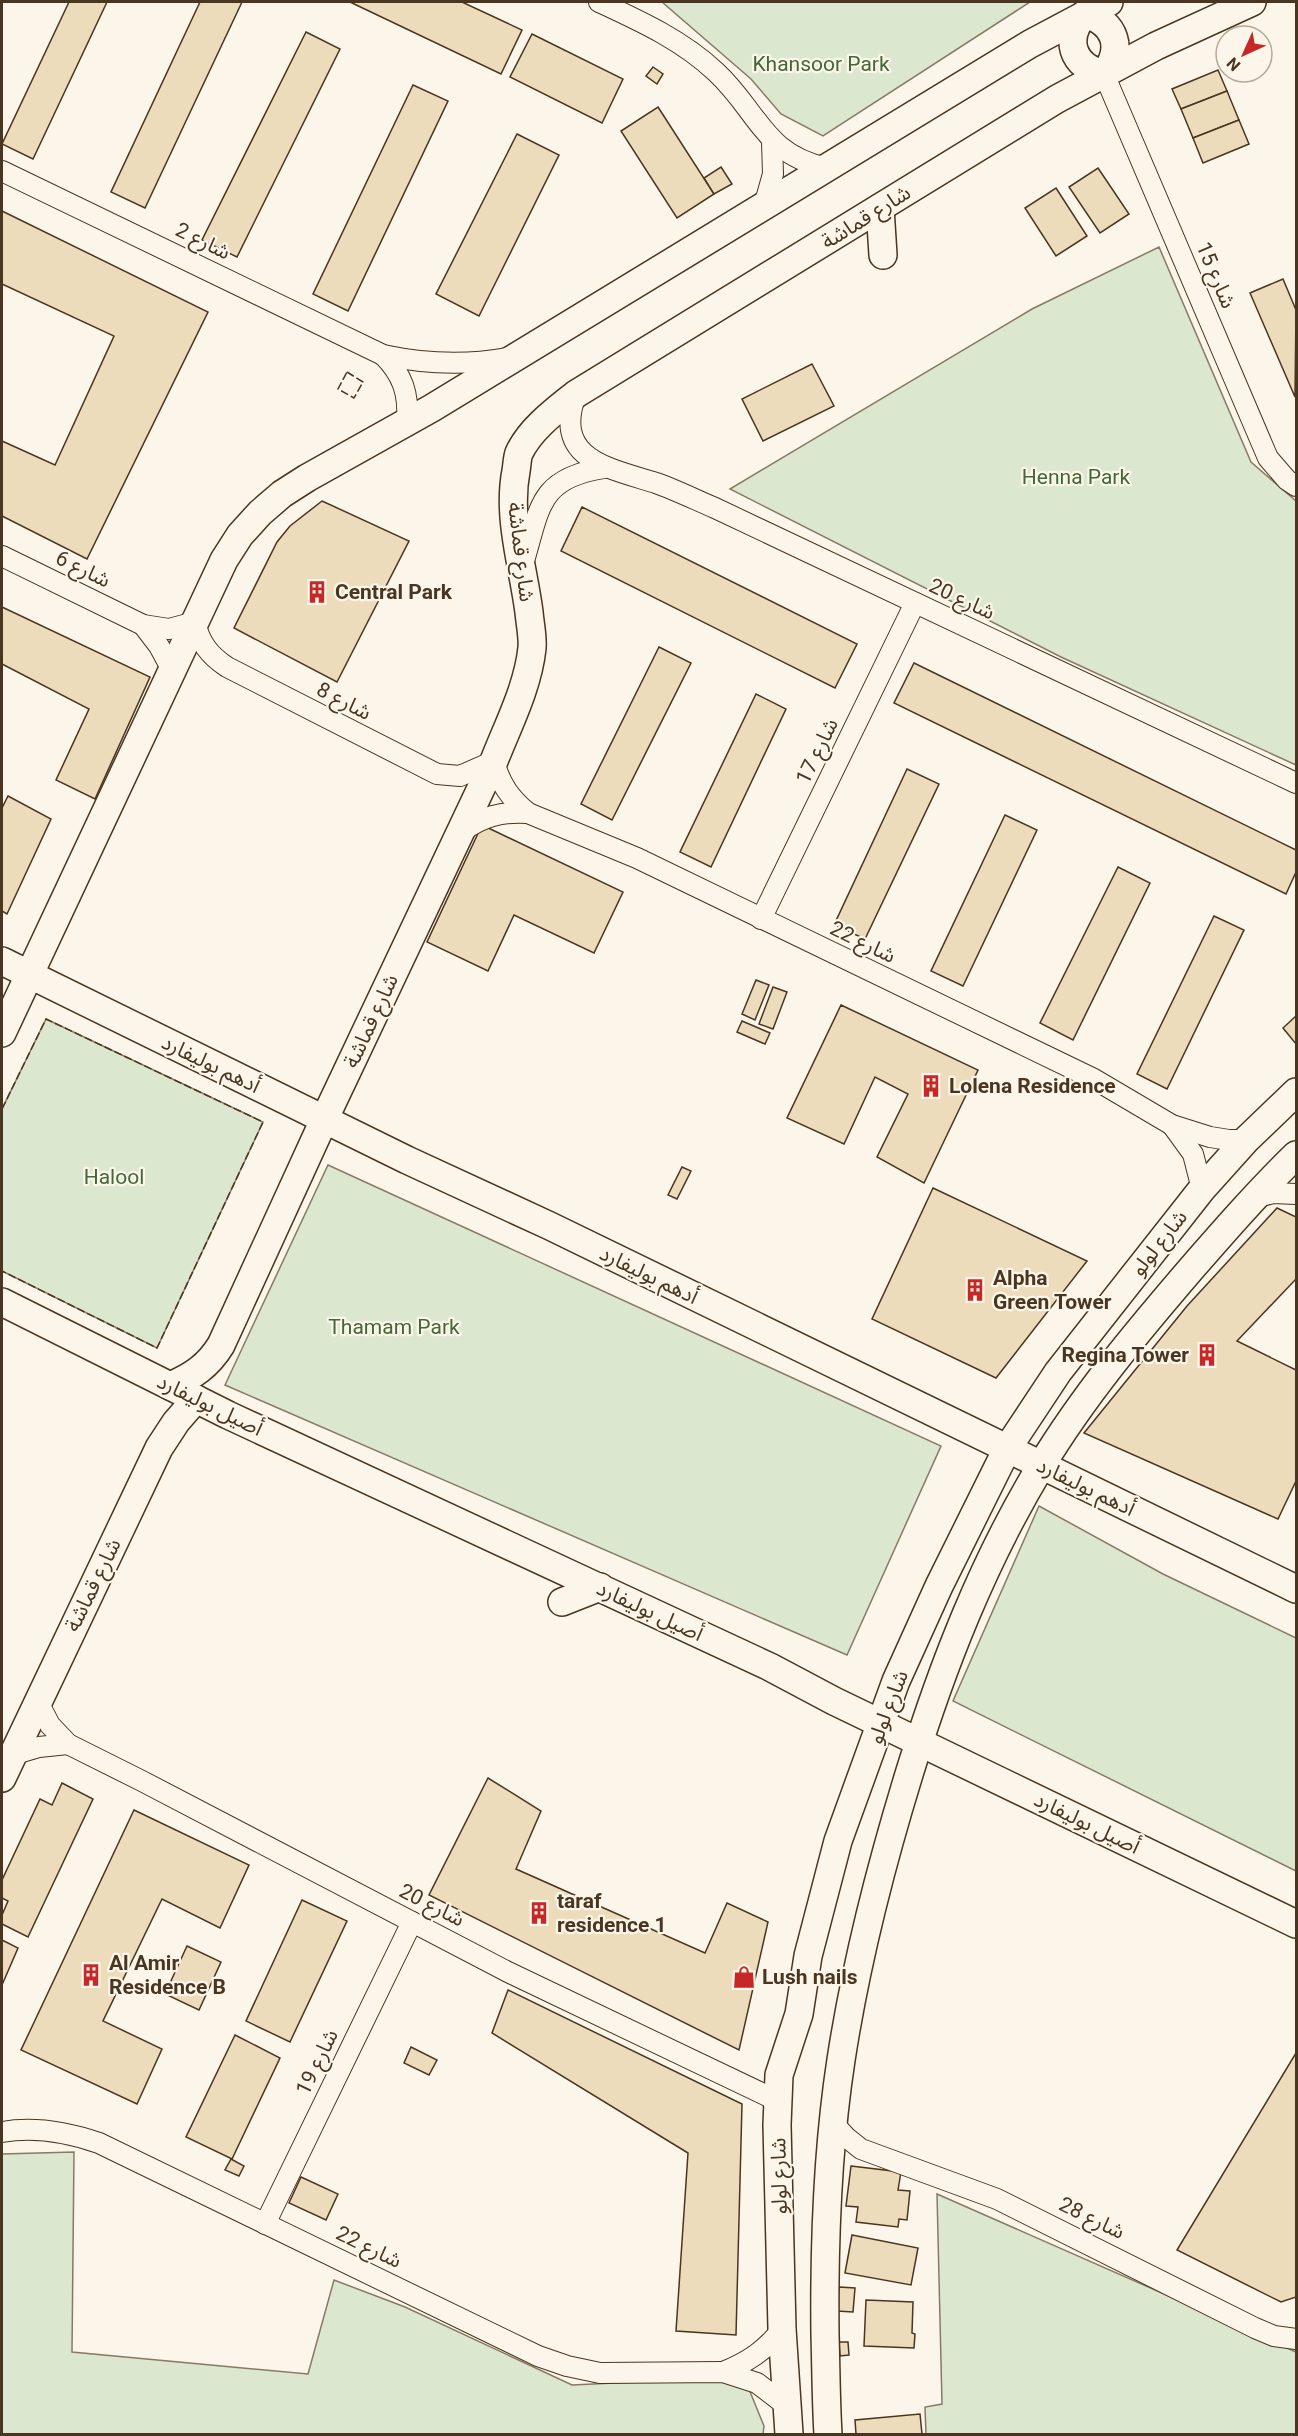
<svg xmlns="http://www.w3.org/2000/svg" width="1298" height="2436" viewBox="0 0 1298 2436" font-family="Roboto,'Noto Sans Arabic',sans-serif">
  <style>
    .green { fill: #dce7d0; stroke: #887966; stroke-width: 1.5 }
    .building { fill: #ecdcbc; stroke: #4a3520; stroke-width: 1.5 }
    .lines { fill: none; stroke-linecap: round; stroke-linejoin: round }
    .street-casing { stroke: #4a3520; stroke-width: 22 }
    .secondary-casing { stroke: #4a3520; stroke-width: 30 }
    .street { stroke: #fbf6e9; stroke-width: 20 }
    .secondary { stroke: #fbf6e9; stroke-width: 27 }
    .fence { stroke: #4a3520; stroke-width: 1.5; stroke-dasharray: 8 3; stroke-linecap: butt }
    .labels { text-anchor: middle; stroke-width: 4.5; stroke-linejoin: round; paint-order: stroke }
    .park-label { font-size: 21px; fill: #436837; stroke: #fbf6e9 }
    .street-label { font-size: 21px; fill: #4a3520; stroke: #fbf6e9 }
    .poi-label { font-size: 21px; font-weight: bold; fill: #4a3520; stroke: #fbf6e9; text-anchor: start }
  </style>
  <rect width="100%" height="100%" fill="#fbf6e9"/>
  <g class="green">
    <polygon points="662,2 1030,2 823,136 781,114 751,79"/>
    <polygon points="1159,247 1251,462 1296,501 1296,765 1061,657 730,489 1032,309"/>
    <polygon points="46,1019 263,1122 157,1348 2,1271 2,1109"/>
    <polygon points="328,1165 941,1446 847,1655 225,1385"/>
    <polygon points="1039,1506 1163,1574 1296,1638 1296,1871 953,1701"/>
    <polygon points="74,2152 72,2352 308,2374 334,2280 405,2307 572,2385 744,2377 764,2426 763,2434 2,2434 2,2154"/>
    <polygon points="937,2194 1296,2352 1296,2434 926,2434 925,2407 942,2404"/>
  </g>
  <g class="building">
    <polygon points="69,2 107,2 33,159 2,144"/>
    <polygon points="200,2 242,2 145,208 111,192"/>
    <polygon points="350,2 462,2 522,30 501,74"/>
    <polygon points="306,32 340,49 237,257 202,240"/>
    <polygon points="532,34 623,79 602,123 510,77"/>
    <polygon points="653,67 663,74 657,84 646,76"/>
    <polygon points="1218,70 1227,91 1181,109 1172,89"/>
    <polygon points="413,85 448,101 348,311 313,294"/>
    <polygon points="1227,91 1239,120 1193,138 1181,109"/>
    <polygon points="658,107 714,194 677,218 621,131"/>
    <polygon points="1239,120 1249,144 1203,163 1193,138"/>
    <polygon points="517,134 559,155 479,316 436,294"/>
    <polygon points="721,167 732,184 714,194 704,178"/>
    <polygon points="1098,168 1129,214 1100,233 1069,187"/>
    <polygon points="1056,188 1087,236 1056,256 1025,208"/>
    <polygon points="2,211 208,312 87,559 2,516 2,441 55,465 114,336 2,284"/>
    <polygon points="1283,279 1296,310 1295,397 1250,293"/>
    <polygon points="812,364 834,406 763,441 742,399"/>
    <polygon points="322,501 409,541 337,682 234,628 277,542 290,526"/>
    <polygon points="582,507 857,644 835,688 561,551"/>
    <polygon points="2,607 150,677 95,799 56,780 89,709 2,664"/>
    <polygon points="659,647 691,663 612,820 581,804"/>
    <polygon points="914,663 1296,850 1296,872 1286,894 894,703"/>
    <polygon points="756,694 786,709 711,867 680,852"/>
    <polygon points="907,769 939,784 865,939 834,925"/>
    <polygon points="8,796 51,819 7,914 2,911 2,808"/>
    <polygon points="1005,815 1037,830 963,986 931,971"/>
    <polygon points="482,825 623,892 594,953 514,915 488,971 427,942"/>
    <polygon points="1118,867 1150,883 1073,1040 1040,1023"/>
    <polygon points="1214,916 1244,930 1167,1089 1137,1074"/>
    <polygon points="756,980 769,985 755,1020 742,1014"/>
    <polygon points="773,987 787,992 773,1029 759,1024"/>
    <polygon points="841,1005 978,1070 924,1183 877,1157 908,1094 875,1077 844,1144 787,1118"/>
    <polygon points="1296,1016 1296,1044 1283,1028"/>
    <polygon points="742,1021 770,1033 765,1044 737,1032"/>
    <polygon points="682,1167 691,1171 677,1199 668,1195"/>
    <polygon points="933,1188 1087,1261 996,1378 872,1319"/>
    <polygon points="1277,1208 1296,1217 1296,1281 1295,1280 1237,1341 1296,1370 1296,1481 1278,1519 1084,1433 1187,1306"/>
    <polygon points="488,1778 541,1811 516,1869 705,1953 727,1903 768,1922 739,2050 429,1895"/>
    <polygon points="62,1783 93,1799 28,1937 2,1924 2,1915 8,1901 2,1898 2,1880 40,1799 52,1805"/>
    <polygon points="134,1810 249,1865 220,1928 162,1899 103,2021 162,2049 137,2104 21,2050"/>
    <polygon points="302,1900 347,1921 290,2042 246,2021"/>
    <polygon points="2,1940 18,1948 2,1985"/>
    <polygon points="187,1946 221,1962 199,2010 165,1994"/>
    <polygon points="508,1990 742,2104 736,2335 676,2331 688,2153 492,2033"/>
    <polygon points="235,2035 280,2058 232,2159 186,2137"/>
    <polygon points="411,2047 437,2060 429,2075 404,2063"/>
    <polygon points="1296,2053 1296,2297 1281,2302 1177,2250"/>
    <polygon points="231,2159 244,2166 239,2176 225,2170"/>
    <polygon points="851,2166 901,2172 898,2190 910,2191 907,2220 899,2219 898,2227 856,2222 858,2207 846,2206"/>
    <polygon points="301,2177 338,2194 326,2220 289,2203"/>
    <polygon points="852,2235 918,2248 911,2285 845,2273"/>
    <polygon points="839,2287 855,2288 853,2312 837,2311"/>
    <polygon points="866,2300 913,2302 912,2333 915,2334 914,2348 864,2346"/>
    <polygon points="839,2342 848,2342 849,2355 840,2356"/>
    <polygon points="920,2414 922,2434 856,2434 855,2420"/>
  </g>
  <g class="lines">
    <g class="street-casing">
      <g id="street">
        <path d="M 599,2 C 640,21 682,40 716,72 C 759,112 763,154 827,168"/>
        <polyline points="1104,74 1268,458 1287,480 1296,486"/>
        <path d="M 2,171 L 383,355 C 425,364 464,366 507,358"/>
        <polyline points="764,206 773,174 772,142"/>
        <path d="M 383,355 C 403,375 409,394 407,422"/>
        <path d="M 576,394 C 552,460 609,468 656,483 C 676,490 696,500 715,508 L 1296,783"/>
        <path d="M 2,556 L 143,625 L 169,629 L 195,622 C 200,643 209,655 227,667 L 437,774 L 460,776 L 494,761 C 500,784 510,798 528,813 L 637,858 L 1094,1079 L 1172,1125 L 1210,1137 L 1229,1140 L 1246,1140"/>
        <path d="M 524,561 C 540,507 539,478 604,468"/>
        <polyline points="143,625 159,646 172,670"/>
        <path d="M 461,832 C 482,817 501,811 528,813"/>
        <polyline points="761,919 915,603"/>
        <polyline points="1172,1125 1193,1154 1202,1189"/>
        <polyline points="1254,1198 1273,1193 1296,1194"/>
        <polyline points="38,1702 50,1725 68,1744 142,1781 508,1972 778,2101"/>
        <polyline points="12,1755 39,1747 68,1744"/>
        <polyline points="834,2124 846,2137 861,2149 997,2199 1255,2328 1274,2336 1296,2339"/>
        <path d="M 2,2132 C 35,2126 67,2132 99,2143 L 538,2356 L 567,2366 L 600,2373 L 723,2372 L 757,2383 L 787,2406"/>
        <polyline points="265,2224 412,1922"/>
        <path d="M 723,2372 C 748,2362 766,2350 782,2329"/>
      </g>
    </g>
    <g class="secondary-casing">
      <g id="secondary">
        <path d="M 1085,14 C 1116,23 1124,49 1104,74 C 1072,67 1063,38 1085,14 Z"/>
        <polyline points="880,208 883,255"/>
        <polyline points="2,961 407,1160 550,1226 1296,1589"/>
        <polyline points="2,1033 224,560 240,535 260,513 282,494 307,478 432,408 1030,44 1109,2"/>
        <polyline points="2,1302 228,1415 770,1667 834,1701 1296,1924"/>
        <path d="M 170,1386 C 193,1376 208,1366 221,1345 L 324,1120 L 494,761 C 508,725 528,687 532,648 C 533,637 530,624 529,612 C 523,566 507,517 516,471 C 517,466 517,458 519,453 C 530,429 556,410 576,394 L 1057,99 L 1156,46 L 1252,2"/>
        <polyline points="562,1602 600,1587"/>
        <polyline points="2,1778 159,1448 176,1422 196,1399"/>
        <polyline points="789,2434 782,2329 777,2125 779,2075 799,2014 808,1956 838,1841 896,1681 939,1586 1007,1449 1058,1372 1202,1189 1246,1140 1296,1092"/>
        <path d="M 828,2434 C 826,2402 826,2368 825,2335 C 824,2244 827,2151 841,2060 C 856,1962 881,1865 910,1771 C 943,1664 983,1562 1041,1466 C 1084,1395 1137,1332 1191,1269 C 1225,1230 1259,1191 1296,1155"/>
      </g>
    </g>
    <use href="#street" class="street"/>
    <use href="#secondary" class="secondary"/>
    <g class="fence">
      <polygon points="347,372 363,382 354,398 338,389"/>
      <polyline points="2,1109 46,1019 263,1122 157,1348 2,1271"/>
    </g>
  </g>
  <defs>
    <g id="building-bare" transform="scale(1.8)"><path d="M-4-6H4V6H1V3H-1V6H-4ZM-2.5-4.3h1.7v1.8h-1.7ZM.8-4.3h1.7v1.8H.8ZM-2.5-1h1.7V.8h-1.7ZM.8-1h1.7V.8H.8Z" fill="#c62828" stroke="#fbf6e9" stroke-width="2.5" paint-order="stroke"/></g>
    <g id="shop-bare" transform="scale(1.8)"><path d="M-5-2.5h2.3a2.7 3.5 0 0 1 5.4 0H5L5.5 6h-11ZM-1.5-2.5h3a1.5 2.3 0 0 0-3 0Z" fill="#c62828" stroke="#fbf6e9" stroke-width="2.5" paint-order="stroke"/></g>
  </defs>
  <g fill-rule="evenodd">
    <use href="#building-bare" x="317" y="592"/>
    <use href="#building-bare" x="931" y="1086"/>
    <use href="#building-bare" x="975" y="1290"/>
    <use href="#building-bare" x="1207" y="1355"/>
    <use href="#building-bare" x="539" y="1913"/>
    <use href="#building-bare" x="91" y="1975"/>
    <use href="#shop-bare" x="744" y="1977"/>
  </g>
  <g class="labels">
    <g class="park-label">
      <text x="821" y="71">Khansoor Park</text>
      <text x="1076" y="484">Henna Park</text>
      <text x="114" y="1184">Halool</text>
      <text x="394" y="1334">Thamam Park</text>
    </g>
    <g class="street-label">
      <text transform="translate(866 217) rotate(-32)" y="7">شارع قماشة</text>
      <text transform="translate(203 241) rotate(26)" y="7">شارع 2</text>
      <text transform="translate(1216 275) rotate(67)" y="7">شارع 15</text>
      <text transform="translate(521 552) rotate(83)" y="7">شارع قماشة</text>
      <text transform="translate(83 569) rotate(26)" y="7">شارع 6</text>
      <text transform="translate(962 599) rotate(25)" y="7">شارع 20</text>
      <text transform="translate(344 701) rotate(27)" y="7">شارع 8</text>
      <text transform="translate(817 751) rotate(-64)" y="7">شارع 17</text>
      <text transform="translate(863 942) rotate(26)" y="7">شارع 22</text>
      <text transform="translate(371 1021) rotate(-65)" y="7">شارع قماشة</text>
      <text transform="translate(211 1064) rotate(26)" y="7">أدهم بوليفارد</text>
      <text transform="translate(1159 1243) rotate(-52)" y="7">شارع لولو</text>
      <text transform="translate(649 1275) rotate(26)" y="7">أدهم بوليفارد</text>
      <text transform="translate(210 1405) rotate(26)" y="7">أصيل بوليفارد</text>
      <text transform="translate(1086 1487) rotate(26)" y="7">أدهم بوليفارد</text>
      <text transform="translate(93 1585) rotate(-64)" y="7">شارع قماشة</text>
      <text transform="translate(650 1611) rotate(25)" y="7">أصيل بوليفارد</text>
      <text transform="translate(888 1707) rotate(-69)" y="7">شارع لولو</text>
      <text transform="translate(1087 1823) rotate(26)" y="7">أصيل بوليفارد</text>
      <text transform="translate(432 1905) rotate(27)" y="7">شارع 20</text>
      <text transform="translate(317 2062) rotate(-64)" y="7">شارع 19</text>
      <text transform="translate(779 2176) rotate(-91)" y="7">شارع لولو</text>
      <text transform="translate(1092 2218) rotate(26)" y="7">شارع 28</text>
      <text transform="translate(369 2247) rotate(26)" y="7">شارع 22</text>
    </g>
    <g class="poi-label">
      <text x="335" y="599">Central Park</text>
      <text x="949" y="1093">Lolena Residence</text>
      <text x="993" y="1285">Alpha<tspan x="993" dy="24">Green Tower</tspan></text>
      <text x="1189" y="1362" text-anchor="end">Regina Tower</text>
      <text x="557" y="1908">taraf<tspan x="557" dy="24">residence 1</tspan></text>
      <text x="109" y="1970">Al Amir<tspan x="109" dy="24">Residence B</tspan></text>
      <text x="762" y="1984">Lush nails</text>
    </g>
  </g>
  <rect width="1298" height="2436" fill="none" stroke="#4a3520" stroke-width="6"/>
  <g transform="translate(1244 54) rotate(225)"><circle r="28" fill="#fbf6e9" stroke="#b4a999" stroke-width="1.5"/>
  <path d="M0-4.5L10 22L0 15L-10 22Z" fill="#c62828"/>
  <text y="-9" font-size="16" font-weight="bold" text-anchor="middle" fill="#4a3520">N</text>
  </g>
</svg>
